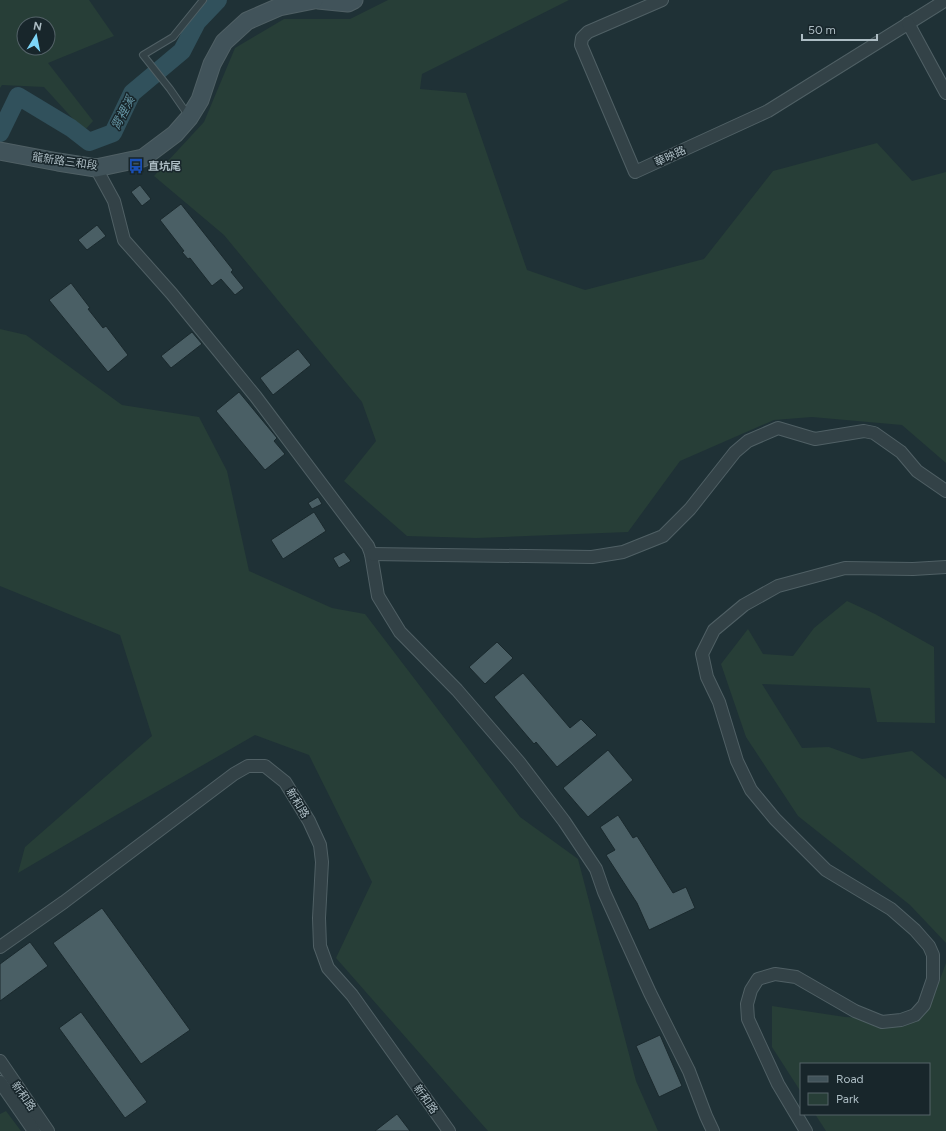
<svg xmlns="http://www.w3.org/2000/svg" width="946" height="1131" viewBox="0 0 946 1131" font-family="Figtree,'Noto Sans TC',sans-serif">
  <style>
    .green { fill: #273e37; fill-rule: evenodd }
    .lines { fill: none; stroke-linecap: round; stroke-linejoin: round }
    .river { stroke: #31515c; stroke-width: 18 }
    .building { fill: #4a5f65; stroke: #1a292d }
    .lane-casing { stroke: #506065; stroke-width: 8 }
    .street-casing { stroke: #506065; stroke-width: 14 }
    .secondary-casing { stroke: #506065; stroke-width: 19 }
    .lane { stroke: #334247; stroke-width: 6 }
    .street { stroke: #334247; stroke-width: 12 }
    .secondary { stroke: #41535a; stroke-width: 17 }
    .labels { text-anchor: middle; stroke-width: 3; stroke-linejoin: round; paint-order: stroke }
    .street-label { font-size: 11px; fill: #adbdc4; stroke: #18262b }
    .poi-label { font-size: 11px; font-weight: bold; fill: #adbdc4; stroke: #18262b; text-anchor: start }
    .water-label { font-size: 12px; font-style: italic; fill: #6595a4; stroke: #18262b }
  </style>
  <rect width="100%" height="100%" fill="#1f3136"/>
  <g class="green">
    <path d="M 0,0 L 89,0 L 114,36 L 48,63 L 93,121 L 84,131 L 44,87 L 2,85 L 0,88 ZM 24,24 L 48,24 L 48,48 L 24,48 Z"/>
    <polygon points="388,0 569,0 422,74 420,89 466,93 527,270 585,290 704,259 773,171 877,143 912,181 946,172 946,463 902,425 812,417 774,420 680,461 628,532 476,538 407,536 344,481 376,441 362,402 224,235 154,176 204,122 235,48 284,19 350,19"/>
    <polygon points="0,329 26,335 122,405 199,417 227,471 249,571 332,608 365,614 520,817 578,859 636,1081 658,1131 488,1131 336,958 372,882 309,755 255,735 113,817 18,873 25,847 152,736 120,635 0,586"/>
    <polygon points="847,601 875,614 934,647 935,723 877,722 870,688 762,684 802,748 829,747 862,759 912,751 946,779 946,943 910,905 798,816 746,737 721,664 748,629 763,654 793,656 814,628"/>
    <polygon points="946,963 946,1131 826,1131 815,1114 929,1114 929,1064 801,1064 801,1092 772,1047 772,1006 845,1017 913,1021 931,1004"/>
    <polygon points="6,1111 21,1131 0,1131 0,1114"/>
  </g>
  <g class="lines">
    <polyline class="river" points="0,133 18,96 71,128 89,142 113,133 132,93 182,51 197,22 218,0"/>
  </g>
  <g class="building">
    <polygon points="140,185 151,199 142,206 131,192"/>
    <polygon points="181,204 233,270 231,272 244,288 235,295 221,279 212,286 190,258 188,259 182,252 184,251 160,220"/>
    <polygon points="97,225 106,236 87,250 78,240"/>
    <polygon points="71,283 90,308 88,309 103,328 106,326 128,355 108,372 49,300"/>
    <polygon points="192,332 202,344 171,368 161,356"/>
    <polygon points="298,349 311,365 273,395 260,378"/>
    <polygon points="239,392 277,438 274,441 285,454 265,470 216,411"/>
    <polygon points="318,497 322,504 312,509 308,503"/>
    <polygon points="314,512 326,531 283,559 271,540"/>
    <polygon points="344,552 351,561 339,568 333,558"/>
    <polygon points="497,642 513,658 485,684 469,667"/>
    <polygon points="523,673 570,728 581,719 597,735 557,767 536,742 534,744 494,697"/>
    <polygon points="608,750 633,780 588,817 563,788"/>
    <polygon points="618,815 633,838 637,836 673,893 686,887 695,908 649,930 637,903 606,855 615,850 600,827"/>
    <polygon points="102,908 190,1030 141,1064 53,943"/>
    <polygon points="30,942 48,966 0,1001 0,964"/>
    <polygon points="81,1012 147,1102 125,1118 59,1028"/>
    <polygon points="660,1035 682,1086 659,1097 636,1046"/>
    <polygon points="397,1114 410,1131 375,1131"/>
  </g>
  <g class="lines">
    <g class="lane-casing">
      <polyline id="lane" points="188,115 170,89 143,55 173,37 203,0"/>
    </g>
    <g class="street-casing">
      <g id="street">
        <polyline points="662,0 588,32 582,38 581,45 635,172 768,111 946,0"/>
        <polyline points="908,23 946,93"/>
        <polyline points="96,168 114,201 124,240 172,294 256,397 368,546 371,554 378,596 400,632 457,690 519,762 564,821 596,869 604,892 650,993 689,1071 706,1116 713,1131"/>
        <polyline points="371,554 592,557 623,552 663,536 690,509 735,452 748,441 778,428 815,439 864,431 874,433 901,452 917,471 946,491"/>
        <polyline points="0,947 64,902 234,774 248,766 265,766 285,782 309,821 320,845 322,862 319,918 320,946 328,968 352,995 449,1131"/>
        <polyline points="0,1061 48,1131"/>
        <polyline points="0,1082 34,1131"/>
        <polyline points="806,1131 778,1084 748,1019 747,1004 751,990 758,979 775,974 796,977 855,1011 882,1022 901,1020 915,1015 924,1005 933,979 933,955 929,946 915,930 891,909 826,870 775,819 751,790 737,761 719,702 707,677 702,654 714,630 744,605 778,586 845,568 913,569 946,567"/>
      </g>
    </g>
    <g class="secondary-casing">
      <g id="secondary">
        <polyline points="318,0 348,3 354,0"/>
        <polyline points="0,151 58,162 96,168 143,158 175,134 189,118 200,100 212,64 224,42 247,21 279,7 314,0"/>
      </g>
    </g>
    <use href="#lane" class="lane"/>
    <use href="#street" class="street"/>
    <use href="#secondary" class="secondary"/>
  </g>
  <defs>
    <g id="bus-bare" transform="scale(1.2)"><path d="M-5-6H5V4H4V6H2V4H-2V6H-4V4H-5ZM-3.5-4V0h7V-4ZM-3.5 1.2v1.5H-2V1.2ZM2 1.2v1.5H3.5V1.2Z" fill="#1a4fb4" stroke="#18262b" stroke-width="2.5" paint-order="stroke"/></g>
  </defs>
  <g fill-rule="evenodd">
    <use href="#bus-bare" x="136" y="166"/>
  </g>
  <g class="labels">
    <g class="street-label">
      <text transform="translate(670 156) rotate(-25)" y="4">華映路</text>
      <text transform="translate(65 161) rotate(8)" y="4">龍新路三和段</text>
      <text transform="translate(298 803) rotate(59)" y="4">新和路</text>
      <text transform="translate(24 1096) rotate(55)" y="4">新和路</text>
      <text transform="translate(426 1099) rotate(55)" y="4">新和路</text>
    </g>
    <g class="poi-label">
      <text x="148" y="170">直坑尾</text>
    </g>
    <g class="water-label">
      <text transform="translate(123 113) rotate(-62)" y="4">霄裡溪</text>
    </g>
  </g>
  <rect x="800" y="1063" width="130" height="52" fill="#18262b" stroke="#546268"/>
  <rect x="808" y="1076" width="20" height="6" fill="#41535a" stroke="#546268"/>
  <text x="836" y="1083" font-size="12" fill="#adbdc4">Road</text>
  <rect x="808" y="1093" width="20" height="12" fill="#273e37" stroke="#546268"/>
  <text x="836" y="1103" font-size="12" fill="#adbdc4">Park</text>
  <g transform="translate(36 36) rotate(10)"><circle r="19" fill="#18262b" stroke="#546268"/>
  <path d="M0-3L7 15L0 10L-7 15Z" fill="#7dd6f8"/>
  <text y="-6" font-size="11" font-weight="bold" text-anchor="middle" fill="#adbdc4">N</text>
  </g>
  <path d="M802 34v6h75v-6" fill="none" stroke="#adbdc4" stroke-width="2"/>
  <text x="808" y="34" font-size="12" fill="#adbdc4" stroke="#18262b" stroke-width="3" paint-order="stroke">50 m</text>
</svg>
